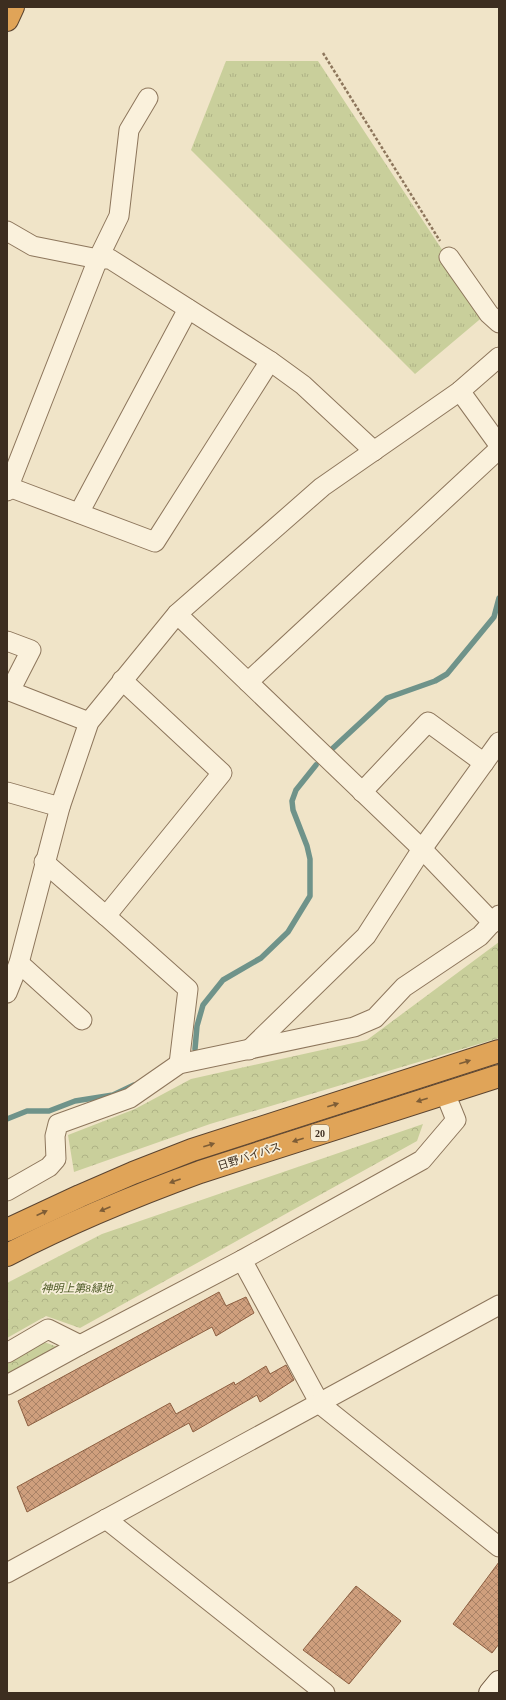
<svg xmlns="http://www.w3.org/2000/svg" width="506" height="1700" viewBox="0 0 506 1700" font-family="'Times New Roman','Noto Sans JP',serif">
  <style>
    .grass { fill: url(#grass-tufts) }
    .forest { fill: url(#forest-crowns) }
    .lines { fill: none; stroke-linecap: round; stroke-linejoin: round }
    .stream { stroke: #6f938a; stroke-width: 5.5 }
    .building { fill: url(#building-cross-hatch); stroke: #8d5f41 }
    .street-casing { stroke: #8d765c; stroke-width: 21 }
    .secondary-casing { stroke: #6f573f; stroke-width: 24 }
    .highway-casing { stroke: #5b4430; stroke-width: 24 }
    .path { stroke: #8d765c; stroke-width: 2.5; stroke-dasharray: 3 2; stroke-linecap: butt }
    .street { stroke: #faf1dc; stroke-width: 19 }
    .secondary { stroke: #faf1dc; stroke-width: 22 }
    .highway { stroke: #e0a458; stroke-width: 22 }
    .oneway { fill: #7e5d36 }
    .labels { text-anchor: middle; stroke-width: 3.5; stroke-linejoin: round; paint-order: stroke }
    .shield { fill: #f7eed8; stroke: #756857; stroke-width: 1 }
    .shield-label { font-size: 10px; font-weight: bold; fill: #3d2e20 }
    .street-label { font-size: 11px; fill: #3d2e20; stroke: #f7eed8 }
    .park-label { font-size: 11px; font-style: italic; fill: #4d5a26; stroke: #f7eed8 }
  </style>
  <defs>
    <pattern id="grass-tufts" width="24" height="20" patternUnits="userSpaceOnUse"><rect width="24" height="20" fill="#c9cf9b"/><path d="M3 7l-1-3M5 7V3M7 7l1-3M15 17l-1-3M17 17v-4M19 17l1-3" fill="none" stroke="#aeb285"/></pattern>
    <pattern id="forest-crowns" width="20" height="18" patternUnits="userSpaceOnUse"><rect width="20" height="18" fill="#c9cf9b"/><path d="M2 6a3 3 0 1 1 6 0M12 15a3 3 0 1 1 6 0" fill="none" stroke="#aeb285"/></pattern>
    <pattern id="building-cross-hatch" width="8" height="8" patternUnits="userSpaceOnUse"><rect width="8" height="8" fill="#cf9f7d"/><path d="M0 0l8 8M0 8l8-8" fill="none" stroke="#a98266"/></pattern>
  </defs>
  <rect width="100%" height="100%" fill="#f0e4c8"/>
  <polygon class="grass" points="226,61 318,61 485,315 415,374 191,150"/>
  <g class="forest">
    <polygon points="499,942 499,1038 210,1124 74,1172 68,1135 135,1109 191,1079 367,1040"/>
    <polygon points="423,1124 417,1141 80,1328 46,1316 7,1338 7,1283 102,1234"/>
    <polygon points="44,1342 58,1347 7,1377 7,1364"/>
  </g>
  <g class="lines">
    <g class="stream">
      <polyline points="332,749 387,698 435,681 447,674 494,617 499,598"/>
      <polyline points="195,1049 197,1026 203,1005 223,980 261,958 288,932 310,896 310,859 307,846 293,810 292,801 296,790 316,765"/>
      <polyline points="7,1119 27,1111 49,1111 75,1101 113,1095 134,1085"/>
    </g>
  </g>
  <g class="building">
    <polygon points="219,1292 226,1306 246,1297 254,1313 216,1336 212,1327 28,1426 18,1401"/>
    <polygon points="286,1365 294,1380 260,1402 257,1395 193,1432 189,1423 27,1512 17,1487 170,1403 176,1414 234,1382 235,1385 266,1366 270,1374"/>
    <polygon points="499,1562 499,1644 492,1653 453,1624"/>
    <polygon points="356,1586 401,1621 349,1684 303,1650"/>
  </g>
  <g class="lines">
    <g class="street-casing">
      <g id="street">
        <polyline points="7,231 33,246 98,259 110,259 270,361 303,385 374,451"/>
        <polyline points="449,257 489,314 499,323"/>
        <polyline points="460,391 499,445"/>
        <polyline points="9,487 155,542 270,361"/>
        <polyline points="7,491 98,259 119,216 129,130 148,98"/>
        <polyline points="79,513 188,309"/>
        <polyline points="177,614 422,849 493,923"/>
        <polyline points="7,641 31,650 10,691"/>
        <polyline points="248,682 499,449"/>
        <polyline points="7,690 89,722"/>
        <polyline points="7,792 60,807"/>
        <polyline points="362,792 428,722 484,763"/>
        <polyline points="44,862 106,916 222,773 122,680"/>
        <polyline points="106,916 188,989 179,1064"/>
        <polyline points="19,963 82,1020"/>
        <polyline points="7,993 19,963 60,807 89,722 177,614 322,487 460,391 499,357"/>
        <polyline points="249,1050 366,936 422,849 499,742"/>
        <polyline points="7,1191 49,1167 56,1159 55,1136 58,1124 130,1098 179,1064 354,1027 375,1018 404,987 480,936 499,915"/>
        <polyline points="242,1260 320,1404 499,1547"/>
        <polyline points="7,1353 48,1329 80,1345"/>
        <polyline points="7,1385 80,1345 242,1260 422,1160 456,1120 445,1093"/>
        <polyline points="106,1519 325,1693"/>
        <polyline points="7,1573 499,1305"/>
      </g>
    </g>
    <g class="secondary-casing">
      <polyline id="secondary" points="490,1693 499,1682"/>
    </g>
    <g class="highway-casing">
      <g id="highway">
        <polyline points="7,20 13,7"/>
        <polyline points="7,1230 80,1196 133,1173 192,1150 499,1051"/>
        <path d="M 7,1255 C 69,1223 134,1196 200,1172 L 499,1076"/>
      </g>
    </g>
    <polyline class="path" points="323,53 440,241"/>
    <use href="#street" class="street"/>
    <use href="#secondary" class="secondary"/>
    <use href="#highway" class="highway"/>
  </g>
  <defs><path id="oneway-solid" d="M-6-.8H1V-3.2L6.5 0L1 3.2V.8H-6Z"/></defs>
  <g class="oneway">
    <use href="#oneway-solid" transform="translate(465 1062) rotate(-18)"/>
    <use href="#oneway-solid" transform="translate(422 1100) rotate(162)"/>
    <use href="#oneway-solid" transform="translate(333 1105) rotate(-18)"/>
    <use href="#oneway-solid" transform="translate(298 1140) rotate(162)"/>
    <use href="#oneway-solid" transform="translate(209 1145) rotate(-18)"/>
    <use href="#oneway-solid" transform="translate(175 1181) rotate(160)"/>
    <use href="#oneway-solid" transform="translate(105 1209) rotate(157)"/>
    <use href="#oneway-solid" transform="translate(42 1213) rotate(-25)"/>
  </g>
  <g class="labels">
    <rect class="shield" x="311" y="1125" width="18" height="16" rx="3"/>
    <g class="shield-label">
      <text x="320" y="1137">20</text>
    </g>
    <g class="street-label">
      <text transform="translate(249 1156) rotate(-18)" y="4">日野バイパス</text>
    </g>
    <g class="park-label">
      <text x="77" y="1292">神明上第8緑地</text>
    </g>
  </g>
  <rect width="506" height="1700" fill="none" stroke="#3d2e20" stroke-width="16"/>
</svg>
